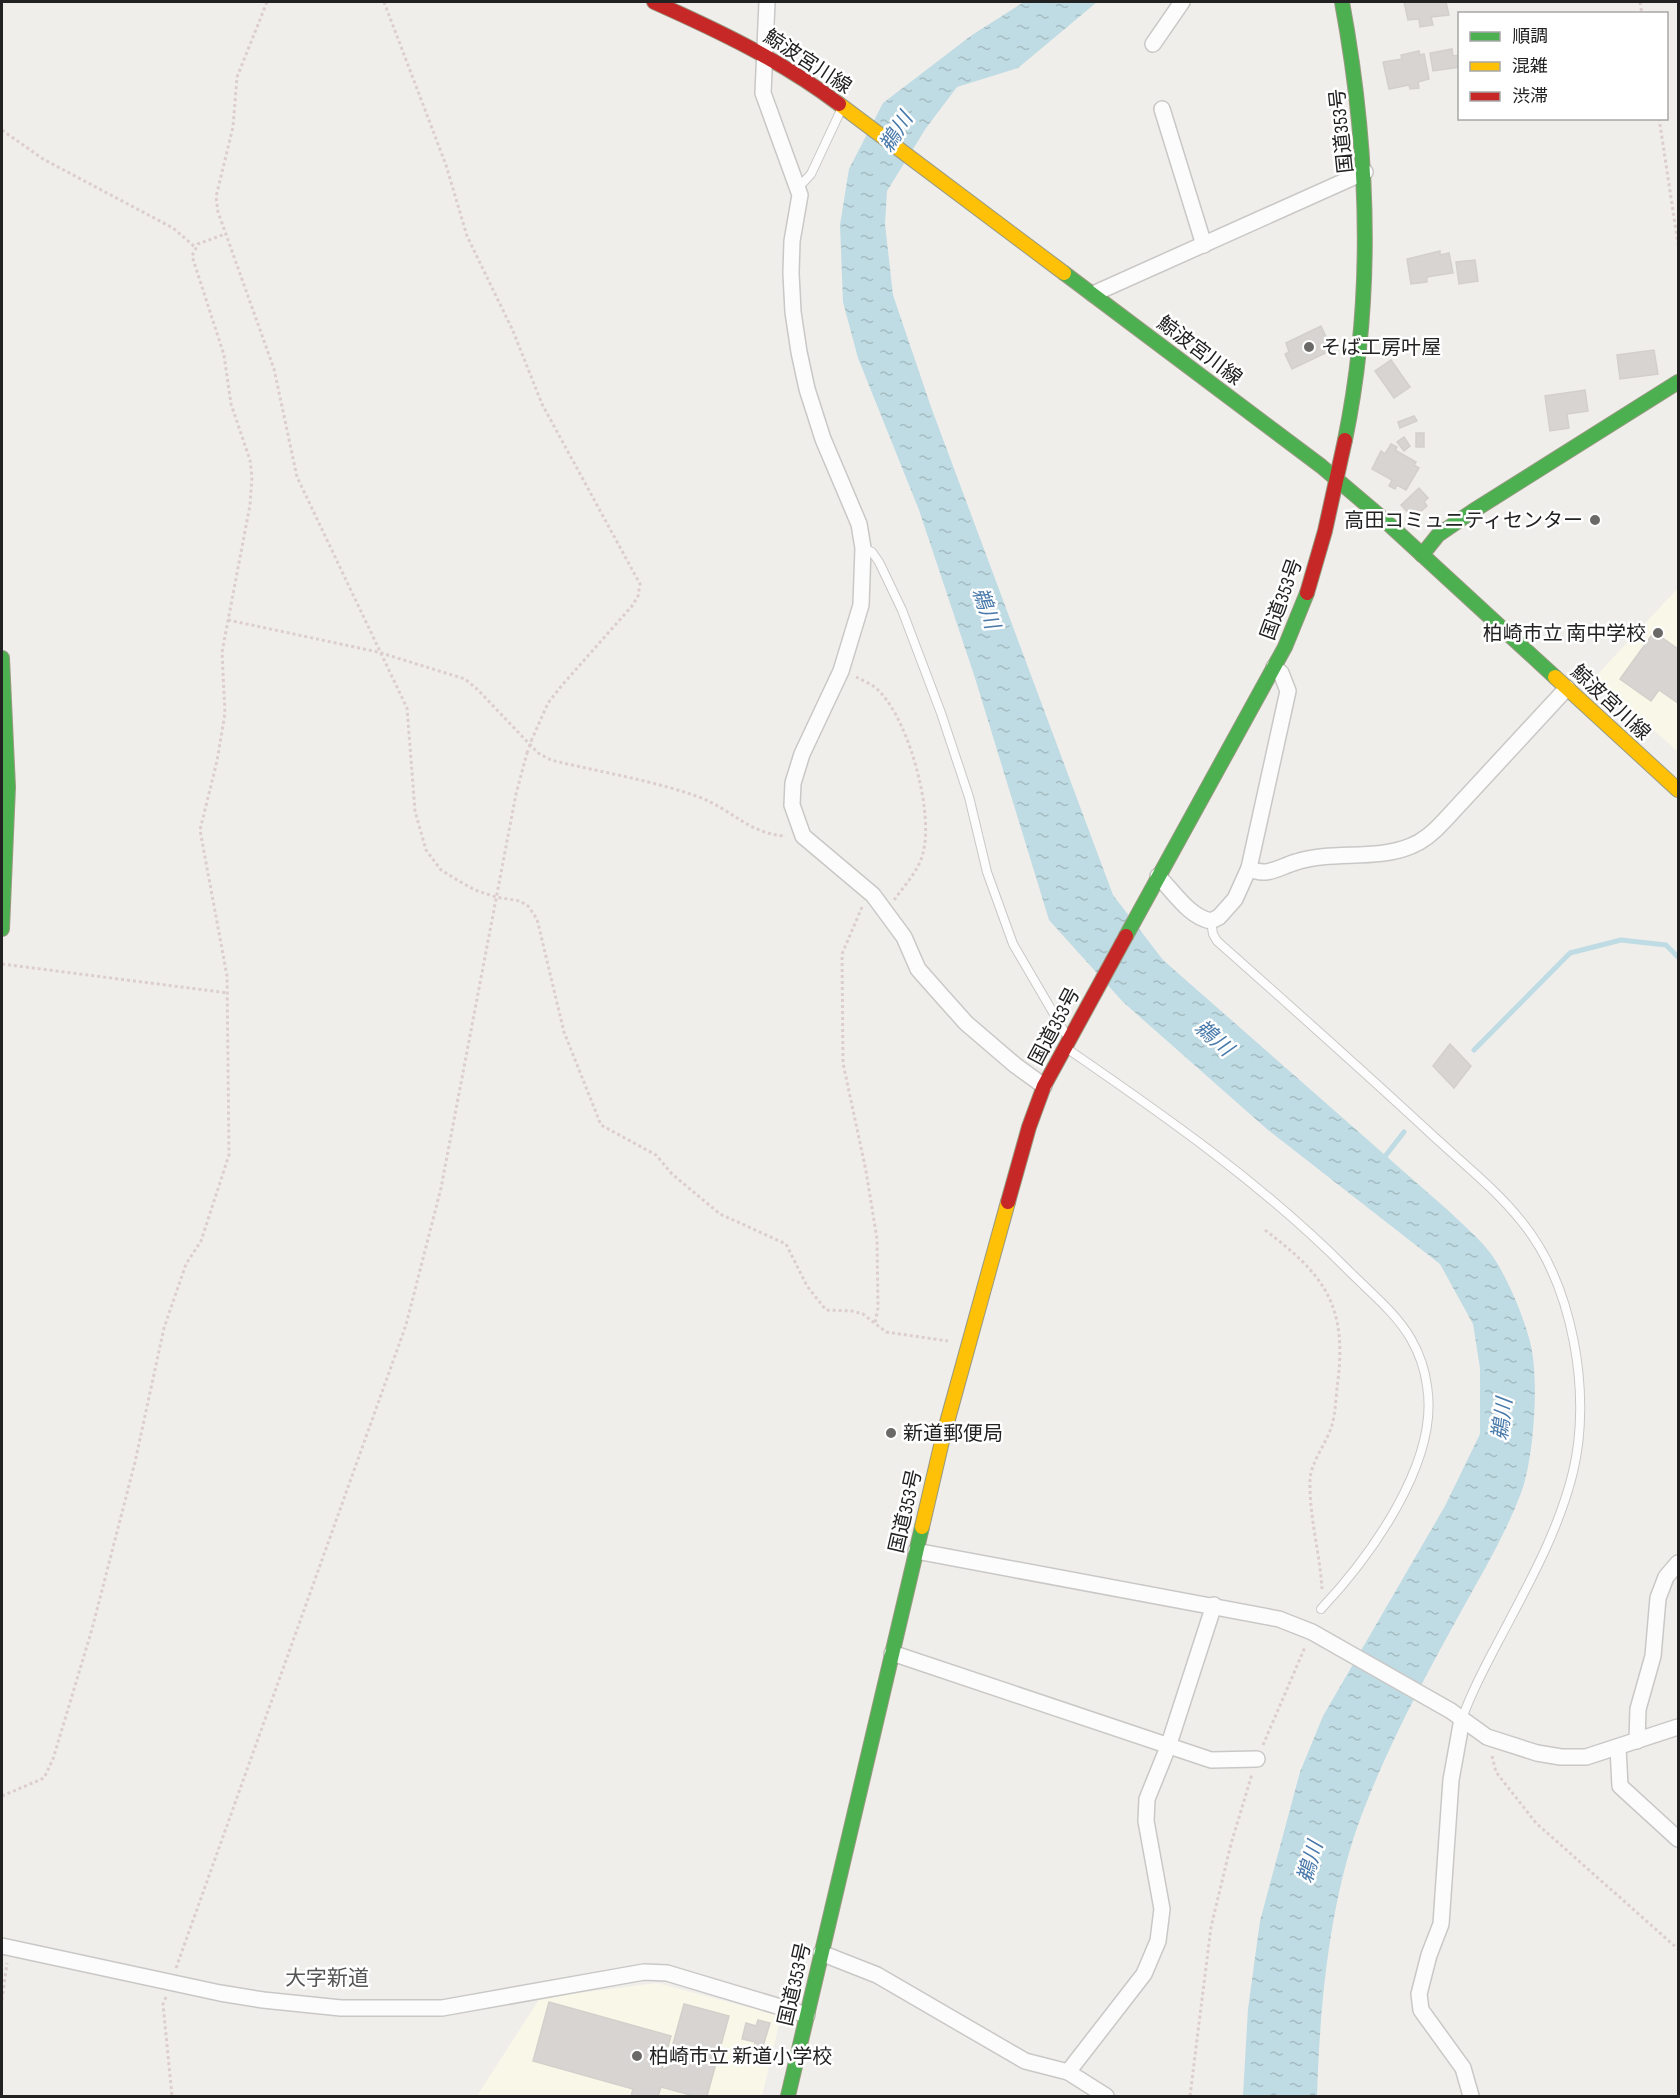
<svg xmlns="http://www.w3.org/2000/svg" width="1680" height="2098" viewBox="0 0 1680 2098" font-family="'Sofia Sans Condensed','Noto Sans JP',sans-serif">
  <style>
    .education { fill: #f8f7e8 }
    .water { fill: url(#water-ripples) }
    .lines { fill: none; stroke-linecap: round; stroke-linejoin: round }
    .stream { stroke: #bfdbe3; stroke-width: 5 }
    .building { fill: #d7d4d2; stroke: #d3d0cc; stroke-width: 1.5 }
    .lane-casing { stroke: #c9c8c7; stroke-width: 10 }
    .street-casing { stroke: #c9c8c7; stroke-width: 18 }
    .fast-casing { stroke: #999a82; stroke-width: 16 }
    .slow-casing { stroke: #999a82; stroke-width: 16 }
    .jam-casing { stroke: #999a82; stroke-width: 16 }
    .path { stroke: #dccecd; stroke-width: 3; stroke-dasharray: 3 3; stroke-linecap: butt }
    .lane { stroke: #fdfcfc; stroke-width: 8 }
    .street { stroke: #fdfcfc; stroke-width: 15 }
    .fast { stroke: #4caf50; stroke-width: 14 }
    .slow { stroke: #ffc107; stroke-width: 14 }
    .jam { stroke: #c62828; stroke-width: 14 }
    .path-bridge { stroke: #dccecd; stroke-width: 3; stroke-dasharray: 3 3; stroke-linecap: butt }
    .poi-dot { fill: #6a6968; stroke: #fff; stroke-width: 2 }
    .labels { text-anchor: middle; stroke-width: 5; stroke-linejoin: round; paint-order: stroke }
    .street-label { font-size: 20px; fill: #222; stroke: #fff }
    .poi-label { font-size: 20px; fill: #222; stroke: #fff; text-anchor: start }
    .water-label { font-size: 21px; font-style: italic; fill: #4a7aab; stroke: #fff }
    .neighbourhood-label { font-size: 21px; fill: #555; stroke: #fff }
  </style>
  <defs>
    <pattern id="water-ripples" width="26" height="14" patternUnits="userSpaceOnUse" patternTransform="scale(1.5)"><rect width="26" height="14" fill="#bfdbe3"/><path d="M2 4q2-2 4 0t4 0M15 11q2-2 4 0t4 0" fill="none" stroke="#a4bcc2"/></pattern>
  </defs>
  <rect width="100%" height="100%" fill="#f0eeeb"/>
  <g class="education">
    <polygon points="1678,588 1678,752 1595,677"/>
    <polygon points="657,1983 781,2016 762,2096 477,2096 540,1998"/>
  </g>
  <path class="water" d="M 1024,2 L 1097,2 L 1018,68 L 957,87 L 926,128 L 887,191 L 885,224 L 893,295 L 931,407 L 1113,895 L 1163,960 L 1451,1213 C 1464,1226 1480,1239 1491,1254 C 1507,1276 1525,1319 1531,1346 C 1539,1381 1534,1459 1521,1493 C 1506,1533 1484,1570 1463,1608 C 1426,1675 1389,1743 1362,1814 C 1329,1901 1320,2005 1317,2096 L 1243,2096 L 1248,2009 L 1260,1921 L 1300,1772 L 1323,1716 L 1445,1506 L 1480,1434 L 1480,1368 L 1473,1324 L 1440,1264 L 1268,1130 L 1123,1002 L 1049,920 L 975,678 L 919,510 L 858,358 L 843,302 L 840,225 L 849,169 L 883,103 L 972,35 Z"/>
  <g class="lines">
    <g class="stream">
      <polyline points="1474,1050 1570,953 1621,940 1666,945 1678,957"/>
      <polyline points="1383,1159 1404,1132"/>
    </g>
  </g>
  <g class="building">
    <polygon points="1404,2 1446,2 1449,15 1431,17 1433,25 1420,27 1419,19 1408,20"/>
    <polygon points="1452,49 1453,56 1459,55 1460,67 1433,71 1430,53"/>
    <polygon points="1419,51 1420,55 1424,54 1429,79 1418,82 1419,88 1410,89 1409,85 1389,89 1383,62 1402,59 1401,55"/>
    <polygon points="1440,251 1440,255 1449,253 1453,273 1427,277 1427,282 1411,284 1407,259"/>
    <polygon points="1475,260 1478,281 1459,284 1456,262"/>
    <polygon points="1321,326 1332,350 1292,369 1285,354 1289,352 1286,343"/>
    <polygon points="1654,350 1658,374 1620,379 1617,355"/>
    <polygon points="1391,360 1410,387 1394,398 1375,371"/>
    <polygon points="1585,390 1588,411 1567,414 1569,428 1550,431 1545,396"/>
    <polygon points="1414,416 1417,421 1400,428 1398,422"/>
    <rect x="1416" y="433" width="8" height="14"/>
    <polygon points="1404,437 1410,446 1404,451 1397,442"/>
    <polygon points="1391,444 1397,447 1395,450 1416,462 1414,465 1419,468 1406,490 1397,485 1395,489 1389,486 1392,480 1372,469 1381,451 1385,454"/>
    <polygon points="1419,488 1428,498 1424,502 1427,506 1413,518 1401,505"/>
    <polygon points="1654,632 1678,649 1678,703 1659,690 1651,701 1620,679"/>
    <polygon points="1450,1044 1471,1066 1454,1088 1433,1066"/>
    <polygon points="549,2002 671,2036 662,2068 666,2069 684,2004 729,2016 707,2096 694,2096 661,2087 658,2096 631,2096 633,2089 533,2061"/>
    <polygon points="758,2020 770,2023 761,2053 753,2051 755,2042 742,2039 746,2023 756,2026"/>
  </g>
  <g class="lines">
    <g class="lane-casing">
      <g id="lane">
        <polyline points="799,187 811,174 841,110"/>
        <polyline points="863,548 872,552 879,562 902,610 941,713 969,797 987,872 1013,944 1065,1033"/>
        <path d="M 1211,921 L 1213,934 L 1217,941 C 1288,1004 1359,1067 1429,1132 C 1460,1161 1496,1189 1522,1222 C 1573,1285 1592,1394 1573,1472 C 1558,1533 1527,1587 1498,1642 C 1485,1667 1471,1692 1462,1719"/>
        <path d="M 1069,1050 C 1168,1118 1265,1186 1350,1272 C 1371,1293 1396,1313 1411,1339 C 1419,1353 1425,1370 1427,1386 C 1440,1462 1369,1558 1321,1609"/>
      </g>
    </g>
    <g class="street-casing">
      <g id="street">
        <polyline points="767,2 763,93 800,195 792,241 791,273 793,312 799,352 807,389 823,439 859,524 863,548 861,605 841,671 802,754 793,783 792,805 803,836 873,895 904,937 918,969 941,995 966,1023 1015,1065 1044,1086"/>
        <polyline points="1153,44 1182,2"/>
        <polyline points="1162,109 1204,245"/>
        <polyline points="1093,294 1365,172"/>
        <path d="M 1249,868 C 1266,878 1279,867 1296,862 C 1333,850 1375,861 1411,846 C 1424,841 1435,831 1444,821 L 1567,688"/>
        <path d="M 1158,876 C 1173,891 1189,917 1211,921 L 1219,917 L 1235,899 L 1249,868 L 1288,691 L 1281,673 L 1274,667"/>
        <polyline points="916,1551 1279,1619 1312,1632 1451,1711 1487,1737 1537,1753 1561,1757 1586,1757 1678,1727"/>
        <polyline points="892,1653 1211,1760 1257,1759"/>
        <polyline points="1462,1719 1451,1780 1441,1924 1429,1955 1419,1994 1421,2010 1463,2068 1471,2096"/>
        <polyline points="1637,1741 1638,1709 1653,1656 1658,1598 1666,1577 1678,1563"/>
        <polyline points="1618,1748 1620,1786 1678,1839"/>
        <polyline points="2,1946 220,1993 263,2000 341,2008 442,2008 644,1972 667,1973 807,2015"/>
        <polyline points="821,1953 877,1975 1025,2061 1068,2072 1106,2096"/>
        <polyline points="1068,2072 1144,1974 1158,1941 1162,1909 1146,1821 1147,1799 1168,1747 1214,1605"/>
      </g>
    </g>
    <g class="fast-casing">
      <g id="fast">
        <path d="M 1342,2 C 1369,148 1375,294 1345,440"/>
        <polyline points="1064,273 1321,466 1381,517 1555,677"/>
        <polyline points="1422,555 1438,535 1473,511 1678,382"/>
        <polyline points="2,658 8,787 2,929"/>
        <polyline points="1126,936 1285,647 1307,593"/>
        <polyline points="788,2096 922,1527"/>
      </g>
    </g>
    <g class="slow-casing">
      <g id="slow">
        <polyline points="839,104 1064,273"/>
        <polyline points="1555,677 1678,790"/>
        <polyline points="922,1527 943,1437 1008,1202"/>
      </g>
    </g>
    <g class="jam-casing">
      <g id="jam">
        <path d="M 654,2 C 719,31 782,61 839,104"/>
        <polyline points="1307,593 1325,531 1345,440"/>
        <polyline points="1008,1202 1029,1127 1044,1086 1126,936"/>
      </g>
    </g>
    <g class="path">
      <polyline points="267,2 237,77 233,127 216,197 218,212 274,369 297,477 407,708 415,811 426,850 441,870 459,881 475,890 496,897 520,901 528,906 537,919 564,1032 601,1125 656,1155 672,1174 720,1214 786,1244 807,1286 826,1310 852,1311 863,1314 886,1332 948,1341"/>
      <polyline points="384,2 446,165 467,236 513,331 542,404 640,584 638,596 632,606 563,684 548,703 532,739"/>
      <polyline points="1640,2 1642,14"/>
      <polyline points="1659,118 1678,244"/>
      <polyline points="2,130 43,159 173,228 195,247"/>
      <path d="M 228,620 L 378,652 L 465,679 L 478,690 L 538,753 L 551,760 C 599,772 652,780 699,797 C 733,810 749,834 786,836"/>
      <path d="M 856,677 C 864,681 874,685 880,692 C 909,722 934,812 923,853 C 919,870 905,885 894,900"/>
      <polyline points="862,907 842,954 843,1063 866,1171 877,1239 878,1308 875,1323"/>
      <polyline points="2,964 228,993"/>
      <path d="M 1265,1230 C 1323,1274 1347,1304 1338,1380 C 1336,1394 1336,1411 1332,1425 C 1327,1443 1311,1461 1310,1480 C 1309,1517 1320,1553 1322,1589"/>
      <polyline points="1263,1745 1305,1647"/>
      <polyline points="1492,1756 1496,1772 1536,1823 1678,1949"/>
      <polyline points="2,1796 44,1778 53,1759 92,1629 135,1462 164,1328 186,1264 201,1241 229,1155 227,976 200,830 217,761 225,713 222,652 250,505 252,477 250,460 231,404 224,355 192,256 198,244 225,234"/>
      <polyline points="176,1968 406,1325 441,1188 516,794 527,753"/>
      <polyline points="166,1997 163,2004 172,2096"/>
      <polyline points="2,2000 7,1963"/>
      <polyline points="1190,2096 1211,1927 1231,1844 1252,1774"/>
    </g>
    <use href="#lane" class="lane"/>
    <use href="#street" class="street"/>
    <use href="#fast" class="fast"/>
    <use href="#slow" class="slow"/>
    <use href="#jam" class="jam"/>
    <polyline class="path-bridge" points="527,753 532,739"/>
  </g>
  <g class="poi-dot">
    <circle cx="1309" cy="347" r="6"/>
    <circle cx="1595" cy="520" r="6"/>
    <circle cx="1658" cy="633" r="6"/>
    <circle cx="891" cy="1433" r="6"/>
    <circle cx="637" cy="2056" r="6"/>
  </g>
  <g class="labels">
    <g class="street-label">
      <text transform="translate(808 61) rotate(33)" y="7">鯨波宮川線</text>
      <text transform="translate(1341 131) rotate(-96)" y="7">国道353号</text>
      <text transform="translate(1200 350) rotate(37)" y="7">鯨波宮川線</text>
      <text transform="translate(1281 599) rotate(-70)" y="7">国道353号</text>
      <text transform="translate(1611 702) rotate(43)" y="7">鯨波宮川線</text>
      <text transform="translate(1054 1026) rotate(-62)" y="7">国道353号</text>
      <text transform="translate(905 1511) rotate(-77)" y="7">国道353号</text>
      <text transform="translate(794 1984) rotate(-77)" y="7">国道353号</text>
    </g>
    <g class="poi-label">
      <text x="1321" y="354">そば工房叶屋</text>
      <text x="1583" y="527" text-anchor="end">高田コミュニティセンター</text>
      <text x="1646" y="640" text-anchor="end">柏崎市立 南中学校</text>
      <text x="903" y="1440">新道郵便局</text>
      <text x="649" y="2063">柏崎市立 新道小学校</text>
    </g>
    <g class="water-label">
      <text transform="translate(896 132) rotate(-57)" y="7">鵜川</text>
      <text transform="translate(986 608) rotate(70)" y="7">鵜川</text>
      <text transform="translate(1214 1038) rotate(41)" y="7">鵜川</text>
      <text transform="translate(1502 1419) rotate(-83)" y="7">鵜川</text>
      <text transform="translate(1310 1862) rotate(-74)" y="7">鵜川</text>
    </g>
    <g class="neighbourhood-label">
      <text x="327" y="1985">大字新道</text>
    </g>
  </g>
  <rect width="1680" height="2098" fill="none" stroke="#222222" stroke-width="6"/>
  <rect x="1458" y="12" width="210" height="108" fill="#ffffff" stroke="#a7a7a7" stroke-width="1.5"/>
  <rect x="1470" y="32" width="30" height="9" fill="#4caf50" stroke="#a7a7a7" stroke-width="1.5"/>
  <text x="1512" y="42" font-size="18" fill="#222222">順調</text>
  <rect x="1470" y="62" width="30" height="9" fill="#ffc107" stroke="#a7a7a7" stroke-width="1.5"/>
  <text x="1512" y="72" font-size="18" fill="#222222">混雑</text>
  <rect x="1470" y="92" width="30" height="9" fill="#c62828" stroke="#a7a7a7" stroke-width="1.5"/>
  <text x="1512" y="102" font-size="18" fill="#222222">渋滞</text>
</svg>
